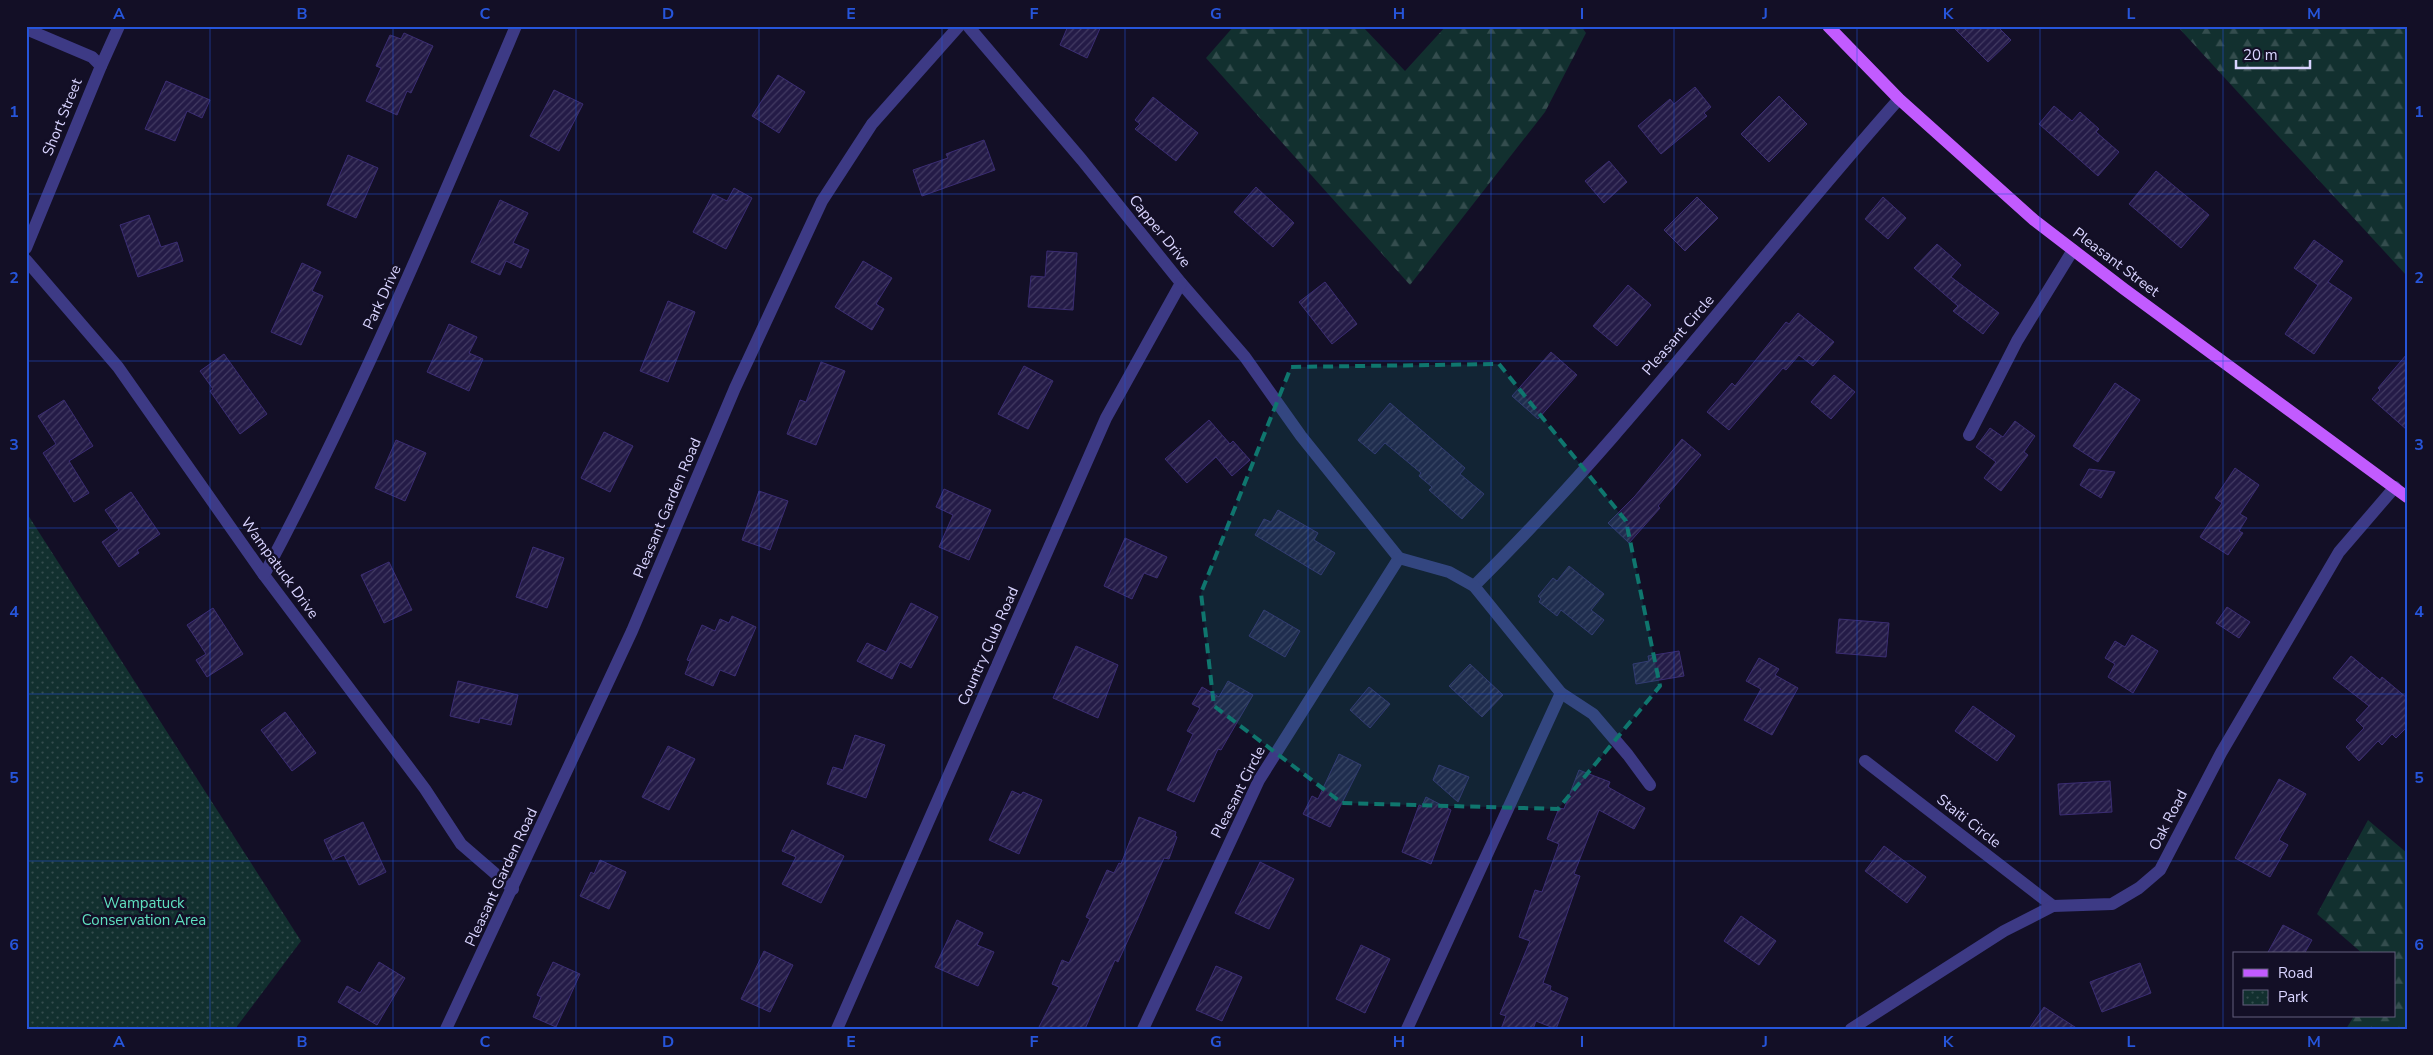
<svg xmlns="http://www.w3.org/2000/svg" width="2433" height="1055" viewBox="0 0 2433 1055" font-family="'Nunito Sans',sans-serif">
  <style>
    .forest { fill: url(#forest-firs) }
    .park { fill: url(#park-dots) }
    .building { fill: url(#building-hatch); stroke: #3b2d73 }
    .lines { fill: none; stroke-linecap: round; stroke-linejoin: round }
    .minor { stroke: #3d3a85; stroke-width: 12 }
    .major { stroke: #c25bff; stroke-width: 12 }
    .marked { fill: #0f766e; fill-opacity: 0.2; stroke: #0f766e; stroke-width: 4; stroke-dasharray: 10 6; stroke-linejoin: round }
    .grid { fill: none; stroke: #2655da; stroke-width: 1; stroke-opacity: 0.55 }
    .labels { text-anchor: middle; stroke-width: 5; stroke-linejoin: round; paint-order: stroke }
    .street-label { font-size: 15px; fill: #d9d4ff; stroke: #130f26 }
    .park-label { font-size: 15px; fill: #5fe0c0; stroke: #130f26 }
    .neatline { fill: none; stroke: #2655da; stroke-width: 2 }
    .grid-label { font-size: 16px; text-anchor: middle; font-weight: bold; fill: #2655da }
  </style>
  <defs>
    <pattern id="forest-firs" width="22" height="20" patternUnits="userSpaceOnUse" patternTransform="scale(1.25)"><rect width="22" height="20" fill="#12302f"/><path d="M5 1l3.5 6h-7zM16 11l3.5 6h-7z" fill="#344d4e"/></pattern>
    <pattern id="park-dots" width="8" height="8" patternUnits="userSpaceOnUse" patternTransform="scale(1.25)"><rect width="8" height="8" fill="#12302f"/><path d="M2 2h.1M6 6h.1" fill="none" stroke="#344d4e" stroke-width="1.8" stroke-linecap="round"/></pattern>
    <pattern id="building-hatch" width="6" height="6" patternUnits="userSpaceOnUse" patternTransform="scale(1.25)"><rect width="6" height="6" fill="#241b47"/><path d="M-1 1l2-2M0 6l6-6M5 7l2-2" fill="none" stroke="#433b63"/></pattern>
  </defs>
  <rect width="100%" height="100%" fill="#130f26"/>
  <g class="forest">
    <polygon points="1234,26 1362,26 1405,71 1446,26 1581,26 1586,33 1545,112 1410,285 1206,58"/>
    <polygon points="2177,26 2407,26 2407,276"/>
    <polygon points="2368,820 2407,853 2407,1029 2346,1029 2354,1016 2394,1016 2394,954 2363,954 2317,914"/>
  </g>
  <polygon class="park" points="26,512 301,941 235,1029 26,1029"/>
  <g class="building">
    <polygon points="1068,26 1101,26 1087,58 1060,45"/>
    <polygon points="1952,26 1997,26 2011,40 1988,62"/>
    <polygon points="404,33 433,46 411,93 407,91 397,115 366,101 381,68 376,66 390,35 401,39"/>
    <polygon points="778,75 805,92 779,133 752,116"/>
    <polygon points="166,81 210,100 202,118 187,111 175,141 145,129"/>
    <polygon points="1695,87 1711,107 1704,113 1707,116 1661,154 1638,126 1670,99 1674,104"/>
    <polygon points="554,90 583,104 559,151 530,136"/>
    <polygon points="1779,96 1807,124 1769,162 1741,134"/>
    <polygon points="1153,97 1198,133 1176,161 1135,129 1140,124 1135,120"/>
    <polygon points="2054,106 2072,121 2080,112 2099,129 2096,132 2119,152 2098,176 2039,124"/>
    <polygon points="984,140 995,170 922,196 913,170 948,158 946,154"/>
    <polygon points="348,155 378,168 356,218 327,205"/>
    <polygon points="1609,161 1627,182 1604,203 1585,181"/>
    <polygon points="2156,171 2209,215 2181,248 2129,204"/>
    <polygon points="1256,187 1294,223 1273,247 1234,212"/>
    <polygon points="734,188 752,198 726,249 693,232 713,194 727,201"/>
    <polygon points="1697,197 1718,218 1685,251 1664,230"/>
    <polygon points="1883,197 1906,218 1888,239 1865,219"/>
    <polygon points="500,200 528,213 513,243 529,250 521,268 506,261 500,275 471,262"/>
    <polygon points="149,215 161,247 177,242 183,261 138,277 120,225"/>
    <polygon points="2314,240 2343,261 2328,282 2352,298 2314,354 2285,334 2318,285 2294,268"/>
    <polygon points="1937,244 1961,265 1951,277 1999,313 1983,334 1953,311 1958,306 1914,268"/>
    <polygon points="1047,251 1077,253 1073,310 1028,307 1031,276 1045,277"/>
    <polygon points="863,261 892,278 876,304 884,309 872,330 835,307"/>
    <polygon points="302,263 321,272 312,291 323,296 301,345 271,332"/>
    <polygon points="1325,282 1357,324 1332,344 1299,302"/>
    <polygon points="1628,285 1651,305 1617,346 1593,326"/>
    <polygon points="668,301 695,312 668,382 640,371"/>
    <polygon points="1798,313 1834,342 1813,366 1799,355 1786,370 1783,368 1729,430 1707,412 1732,383 1735,386 1786,322 1789,324"/>
    <polygon points="449,324 477,337 469,353 483,359 469,391 427,372"/>
    <polygon points="1551,352 1577,375 1538,419 1512,396"/>
    <polygon points="224,354 267,414 240,434 210,391 213,389 200,371"/>
    <polygon points="2407,354 2407,430 2372,399 2380,390 2378,388"/>
    <polygon points="821,362 845,371 816,445 787,434 800,400 806,402"/>
    <polygon points="1024,366 1053,381 1028,429 998,414"/>
    <polygon points="1834,375 1855,392 1831,419 1811,402"/>
    <polygon points="2115,383 2140,400 2098,462 2073,446"/>
    <polygon points="64,400 93,446 69,461 89,493 74,502 43,453 56,444 38,416"/>
    <polygon points="1390,403 1465,468 1460,474 1484,494 1462,519 1429,490 1432,487 1419,476 1421,473 1385,443 1375,454 1358,440"/>
    <polygon points="1209,420 1230,444 1233,441 1250,460 1232,476 1216,457 1187,483 1165,459"/>
    <polygon points="2015,421 2035,436 2024,452 2028,455 2001,491 1984,478 1996,462 1976,447 1990,428 2003,437"/>
    <polygon points="604,432 633,446 610,492 581,478"/>
    <polygon points="1682,439 1701,455 1658,506 1660,508 1629,543 1608,523 1635,496"/>
    <polygon points="396,440 426,453 405,501 375,488"/>
    <polygon points="2235,468 2259,485 2240,514 2247,518 2239,531 2243,533 2228,555 2200,537 2222,503 2215,498"/>
    <polygon points="2089,469 2115,472 2101,498 2080,485"/>
    <polygon points="944,489 991,510 969,560 939,547 953,515 936,507"/>
    <polygon points="759,491 788,501 770,550 742,540"/>
    <polygon points="131,492 160,534 137,550 139,553 119,567 102,542 119,530 105,510"/>
    <polygon points="1278,510 1318,533 1314,540 1335,553 1321,575 1255,535 1264,519 1271,522"/>
    <polygon points="1125,538 1167,557 1157,578 1144,573 1132,599 1104,586"/>
    <polygon points="533,547 564,558 547,608 516,597"/>
    <polygon points="389,562 412,610 384,623 361,575"/>
    <polygon points="1569,566 1604,594 1591,610 1604,620 1592,635 1561,610 1557,616 1539,602 1541,599 1538,596 1553,578 1557,581"/>
    <polygon points="911,603 938,617 911,668 900,662 892,679 857,661 867,643 886,652"/>
    <polygon points="2227,607 2250,622 2239,638 2216,623"/>
    <polygon points="213,608 243,654 207,677 196,660 206,654 187,625"/>
    <polygon points="1264,610 1300,631 1285,657 1249,636"/>
    <polygon points="732,616 756,627 735,676 720,670 713,686 685,674 690,661 687,660 702,625 715,631 720,619 729,623"/>
    <polygon points="1839,619 1889,623 1886,657 1836,653"/>
    <polygon points="2132,635 2158,651 2133,693 2108,677 2115,664 2105,658 2115,641 2125,647"/>
    <polygon points="1076,646 1118,665 1098,718 1053,698"/>
    <polygon points="1679,651 1684,676 1636,684 1633,664 1649,661 1648,656"/>
    <polygon points="2351,656 2380,680 2382,677 2407,698 2407,727 2396,738 2392,734 2382,745 2378,741 2359,761 2346,747 2364,728 2356,720 2369,706 2333,678"/>
    <polygon points="1759,658 1779,669 1775,675 1798,688 1772,735 1744,720 1761,689 1746,681"/>
    <polygon points="1470,664 1503,695 1482,717 1449,686"/>
    <polygon points="458,681 518,695 511,725 480,718 479,723 450,716"/>
    <polygon points="1228,681 1253,695 1221,750 1218,749 1194,802 1167,790 1193,734 1187,731 1200,708 1192,704 1202,687 1219,697"/>
    <polygon points="1369,687 1390,704 1370,728 1350,710"/>
    <polygon points="1973,706 2015,736 1997,761 1955,731"/>
    <polygon points="285,712 316,753 292,771 261,730"/>
    <polygon points="855,735 885,745 866,798 827,784 833,767 843,770"/>
    <polygon points="668,746 695,759 669,810 642,797"/>
    <polygon points="1339,754 1361,765 1330,827 1303,814 1312,796 1318,799"/>
    <polygon points="1439,765 1469,777 1458,802 1433,780"/>
    <polygon points="1579,770 1610,782 1608,787 1645,808 1634,829 1599,810 1574,874 1580,876 1543,983 1551,986 1550,990 1568,998 1556,1029 1536,1021 1533,1029 1501,1029 1506,1016 1500,1014 1530,941 1519,937 1535,890 1542,892 1559,844 1547,839 1559,808 1564,809"/>
    <polygon points="2279,779 2306,794 2279,840 2288,845 2270,877 2235,858"/>
    <polygon points="2110,781 2112,812 2060,815 2058,784"/>
    <polygon points="1012,791 1021,795 1023,792 1042,800 1019,854 989,840"/>
    <polygon points="1426,797 1451,810 1431,864 1402,852 1419,805 1422,806"/>
    <polygon points="1139,817 1176,832 1175,836 1177,837 1169,859 1164,858 1138,918 1118,962 1115,960 1085,1029 1038,1029 1059,987 1052,984 1062,960 1069,963 1090,919 1086,917 1107,870 1114,873 1119,863 1121,864"/>
    <polygon points="363,822 386,872 359,885 344,855 333,860 324,840"/>
    <polygon points="792,830 844,856 821,903 782,884 796,857 782,851"/>
    <polygon points="1884,846 1926,877 1907,903 1865,871"/>
    <polygon points="600,860 626,872 609,909 580,896 591,872 594,874"/>
    <polygon points="1260,862 1294,879 1269,929 1235,913"/>
    <polygon points="1741,916 1776,941 1759,965 1724,941"/>
    <polygon points="957,920 983,933 977,945 994,952 978,986 935,967"/>
    <polygon points="2283,925 2312,940 2304,954 2267,954"/>
    <polygon points="1361,945 1390,959 1365,1013 1336,999"/>
    <polygon points="764,951 793,965 770,1012 741,999"/>
    <polygon points="379,962 405,978 377,1025 338,1002 347,986 360,993"/>
    <polygon points="553,962 580,974 556,1027 533,1017 541,997 537,995"/>
    <polygon points="2140,963 2151,993 2102,1012 2090,982"/>
    <polygon points="1216,966 1242,977 1222,1021 1196,1010"/>
    <polygon points="2044,1007 2078,1029 2029,1029"/>
  </g>
  <g class="lines">
    <g class="minor">
      <polyline points="968,26 1082,160 1181,283 1245,357 1301,436 1399,558"/>
      <polyline points="26,29 92,57 101,66"/>
      <polyline points="26,248 101,66 119,26"/>
      <polyline points="26,260 118,367 264,575 425,789 461,844 513,889"/>
      <polyline points="1969,435 2017,341 2073,250"/>
      <path d="M 264,575 C 359,397 437,212 516,26"/>
      <path d="M 1474,586 C 1627,435 1756,260 1899,99"/>
      <polyline points="1561,693 1593,714 1628,755 1650,785"/>
      <polyline points="1865,761 2053,906"/>
      <polyline points="446,1029 632,631 735,388 822,201 872,124 959,26"/>
      <polyline points="837,1029 1106,418 1181,283"/>
      <polyline points="1143,1029 1259,780 1399,558 1449,572 1474,586 1561,693 1407,1029"/>
      <polyline points="1851,1029 2004,931 2053,906 2112,904 2139,888 2160,870 2221,753 2339,552 2395,487"/>
    </g>
    <polyline class="major" points="1828,26 1899,99 2034,220 2124,289 2407,497"/>
  </g>
  <path class="marked" d="M 1499,364 L 1626,521 L 1660,686 L 1558,809 L 1342,803 L 1214,706 L 1201,593 L 1291,367 Z"/>
  <path class="grid" d="M 210,26 L 210,1029M 393,26 L 393,1029M 576,26 L 576,1029M 759,26 L 759,1029M 942,26 L 942,1029M 1125,26 L 1125,1029M 1308,26 L 1308,1029M 1491,26 L 1491,1029M 1674,26 L 1674,1029M 1857,26 L 1857,1029M 2040,26 L 2040,1029M 2223,26 L 2223,1029M 26,194 L 2407,194M 26,361 L 2407,361M 26,528 L 2407,528M 26,694 L 2407,694M 26,861 L 2407,861"/>
  <g class="labels">
    <g class="street-label">
      <text transform="translate(62 117) rotate(-68)" y="5">Short Street</text>
      <text transform="translate(1160 231) rotate(51)" y="5">Capper Drive</text>
      <text transform="translate(2116 262) rotate(37)" y="5">Pleasant Street</text>
      <text transform="translate(382 297) rotate(-65)" y="5">Park Drive</text>
      <text transform="translate(1678 335) rotate(-49)" y="5">Pleasant Circle</text>
      <text transform="translate(667 508) rotate(-67)" y="5">Pleasant Garden Road</text>
      <text transform="translate(280 568) rotate(54)" y="5">Wampatuck Drive</text>
      <text transform="translate(988 646) rotate(-66)" y="5">Country Club Road</text>
      <text transform="translate(1238 792) rotate(-63)" y="5">Pleasant Circle</text>
      <text transform="translate(2168 820) rotate(-63)" y="5">Oak Road</text>
      <text transform="translate(1969 821) rotate(38)" y="5">Staiti Circle</text>
      <text transform="translate(501 877) rotate(-65)" y="5">Pleasant Garden Road</text>
    </g>
    <g class="park-label">
      <text x="144" y="908">Wampatuck<tspan x="144" dy="17">Conservation Area</tspan></text>
    </g>
  </g>
  <rect width="2433" height="1055" fill="none" stroke="#130f26" stroke-width="55"/>
  <rect x="2233" y="952" width="162" height="65" fill="#130f26" stroke="#625e7d"/>
  <rect x="2243" y="969" width="25" height="8" fill="#c25bff" stroke="#625e7d"/>
  <text x="2278" y="978" font-size="15" fill="#d9d4ff">Road</text>
  <rect x="2243" y="990" width="25" height="15" fill="url(#park-dots)" stroke="#625e7d"/>
  <text x="2278" y="1002" font-size="15" fill="#d9d4ff">Park</text>
  <path d="M2236 60v8h74v-8" fill="none" stroke="#d9d4ff" stroke-width="2.5"/>
  <text x="2243" y="60" font-size="15" fill="#d9d4ff" stroke="#130f26" stroke-width="4" paint-order="stroke">20 m</text>
  <rect x="28" y="28" width="2378" height="1000" class="neatline"/>
  <g class="grid-label">
    <text x="119" y="19">A</text>
    <text x="302" y="19">B</text>
    <text x="485" y="19">C</text>
    <text x="668" y="19">D</text>
    <text x="851" y="19">E</text>
    <text x="1034" y="19">F</text>
    <text x="1216" y="19">G</text>
    <text x="1399" y="19">H</text>
    <text x="1582" y="19">I</text>
    <text x="1765" y="19">J</text>
    <text x="1948" y="19">K</text>
    <text x="2131" y="19">L</text>
    <text x="2314" y="19">M</text>
    <text x="14" y="117">1</text>
    <text x="2419" y="117">1</text>
    <text x="14" y="283">2</text>
    <text x="2419" y="283">2</text>
    <text x="14" y="450">3</text>
    <text x="2419" y="450">3</text>
    <text x="14" y="617">4</text>
    <text x="2419" y="617">4</text>
    <text x="14" y="783">5</text>
    <text x="2419" y="783">5</text>
    <text x="14" y="950">6</text>
    <text x="2419" y="950">6</text>
    <text x="119" y="1047">A</text>
    <text x="302" y="1047">B</text>
    <text x="485" y="1047">C</text>
    <text x="668" y="1047">D</text>
    <text x="851" y="1047">E</text>
    <text x="1034" y="1047">F</text>
    <text x="1216" y="1047">G</text>
    <text x="1399" y="1047">H</text>
    <text x="1582" y="1047">I</text>
    <text x="1765" y="1047">J</text>
    <text x="1948" y="1047">K</text>
    <text x="2131" y="1047">L</text>
    <text x="2314" y="1047">M</text>
  </g>
</svg>
